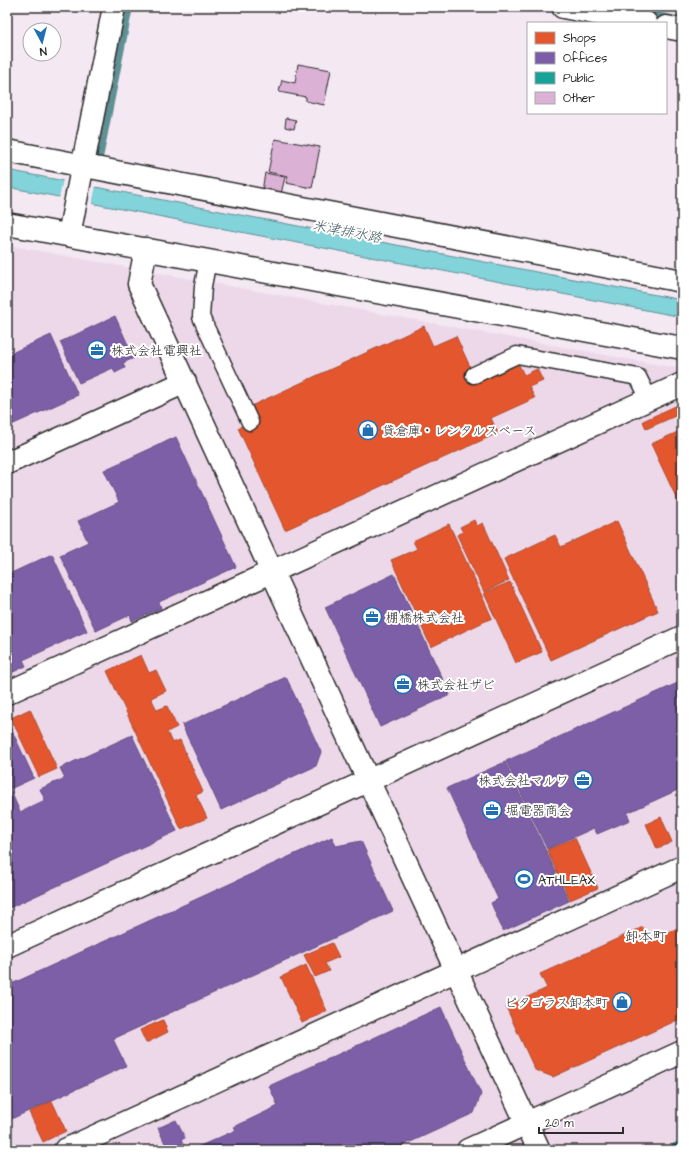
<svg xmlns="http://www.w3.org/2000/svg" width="689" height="1157" viewBox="0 0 689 1157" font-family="'Architects Daughter','Klee One',sans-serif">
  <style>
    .built { fill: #edd8ea }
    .water { fill: #82d3da; stroke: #5f9094 }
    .pier { fill: #f4e8f3 }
    .shops { fill: #e4572e; stroke: #ac4a2d }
    .offices { fill: #7b5ea7; stroke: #634f82 }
    .public { fill: #17a398; stroke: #1d7f77 }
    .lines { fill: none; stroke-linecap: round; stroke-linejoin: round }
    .stream { stroke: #5f9094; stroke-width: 8 }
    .building { fill: #dcb1d6; stroke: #2b2b2b }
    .lane-casing { stroke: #2b2b2b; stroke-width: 19 }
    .street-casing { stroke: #2b2b2b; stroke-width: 25 }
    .secondary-casing { stroke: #2b2b2b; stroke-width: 25 }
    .lane { stroke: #fff; stroke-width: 16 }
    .street { stroke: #fff; stroke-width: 22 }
    .secondary { stroke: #fff; stroke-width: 22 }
    .labels { text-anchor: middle; stroke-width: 4; stroke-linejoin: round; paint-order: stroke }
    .poi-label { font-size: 13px; fill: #2b2b2b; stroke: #fff; text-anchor: start }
    .water-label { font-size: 14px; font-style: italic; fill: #455d60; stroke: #fff }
    .neighbourhood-label { font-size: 14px; fill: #2b2b2b; stroke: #fff }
  </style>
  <rect width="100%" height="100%" fill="#f4e8f3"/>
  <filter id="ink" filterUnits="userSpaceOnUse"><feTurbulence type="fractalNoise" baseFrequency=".025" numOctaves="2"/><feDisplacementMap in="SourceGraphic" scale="8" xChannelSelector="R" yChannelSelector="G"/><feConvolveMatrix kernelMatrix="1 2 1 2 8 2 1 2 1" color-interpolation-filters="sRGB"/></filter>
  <g filter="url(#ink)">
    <polygon class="built" points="7,245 682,369 682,1150 7,1150"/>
    <polygon class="water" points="7,170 682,300 682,317 7,187"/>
    <polygon class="pier" points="63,179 96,185 92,205 59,199"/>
    <g class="shops">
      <polygon points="424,326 433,346 456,336 477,382 518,363 524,375 537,369 543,381 529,387 535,398 491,418 498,433 285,530 238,428 257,419 251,406"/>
      <polygon points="682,403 682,413 646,429 643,421"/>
      <polygon points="682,416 682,425 681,426 677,418"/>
      <polygon points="682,430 682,510 651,444"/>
      <polygon points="474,520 477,526 483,523 509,580 484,592 457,535 463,532 460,527"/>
      <polygon points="617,521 658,611 551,660 504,559 555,535 561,547"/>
      <polygon points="449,524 492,618 431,647 391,560 417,549 413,541"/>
      <polygon points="510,582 542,652 516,663 484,593"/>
      <polygon points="141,655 149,673 156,670 166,691 151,698 157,710 167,706 177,727 167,732 172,743 180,740 203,792 196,795 207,818 181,829 107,671"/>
      <polygon points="30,709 57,769 39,777 11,718"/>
      <polygon points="661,817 672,842 657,849 646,824"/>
      <polygon points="575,838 598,888 570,900 547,850"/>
      <polygon points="682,926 682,1018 553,1077 535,1070 506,1007 547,988 540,974 643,927 649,941"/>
      <polygon points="332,943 339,957 325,963 329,971 315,977 304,955"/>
      <polygon points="306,965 327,1011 302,1023 281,977"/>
      <polygon points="163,1020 168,1032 146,1043 140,1030"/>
      <polygon points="52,1101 66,1131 43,1142 29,1112"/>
    </g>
    <g class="offices">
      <polygon points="115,316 134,358 123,363 125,368 115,373 113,368 79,383 60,342"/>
      <polygon points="51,335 78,395 7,427 7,355"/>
      <polygon points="176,437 236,567 159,602 161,608 132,621 130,615 96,631 60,555 88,542 78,521 119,502 104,470"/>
      <polygon points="52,554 87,631 23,660 26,666 7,675 7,575"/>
      <polygon points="394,574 450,695 380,727 325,607"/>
      <polygon points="286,677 321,752 316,766 221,810 182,725"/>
      <polygon points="682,681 682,788 627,813 630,820 597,834 594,828 547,849 506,761"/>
      <polygon points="7,720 34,778 10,789 20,812 45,800 40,789 65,778 60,768 132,735 177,831 7,909 7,818 11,816 7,807"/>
      <polygon points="505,762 569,901 503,931 491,903 498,899 447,788"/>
      <polygon points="332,837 336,846 361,841 393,911 113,1039 126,1066 7,1121 7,986"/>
      <polygon points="441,1007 481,1094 474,1113 393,1150 191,1150 236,1130 234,1127 278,1106 269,1086"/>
      <polygon points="176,1120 185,1138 181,1140 186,1150 168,1150 158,1128"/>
    </g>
    <polygon class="public" points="682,1140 682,1150 674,1150 672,1145"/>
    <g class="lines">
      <g class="stream">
        <polyline points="644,14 672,19"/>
        <polyline points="99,158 129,7"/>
      </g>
    </g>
    <g class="building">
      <polygon points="298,64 331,70 324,105 306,101 306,97 279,92 282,80 295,83"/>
      <polygon points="286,118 296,120 294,129 285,127"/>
      <polygon points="275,139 320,147 312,188 286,183 288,176 268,172"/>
      <polygon points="265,173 285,177 281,194 262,191"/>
    </g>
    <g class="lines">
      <g class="lane-casing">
        <g id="lane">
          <polyline points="208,260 203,286 201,317 250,422"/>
          <polyline points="474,375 517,355 638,377 649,399"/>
        </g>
      </g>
      <g class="street-casing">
        <g id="street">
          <polyline points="563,7 646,23"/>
          <polyline points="666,27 682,30"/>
          <polyline points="7,151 682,281"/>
          <polyline points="69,235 114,7"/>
        </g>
      </g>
      <g class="secondary-casing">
        <g id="secondary">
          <polyline points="7,224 682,348"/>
          <polyline points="146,249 139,284 539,1150"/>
          <polyline points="7,463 185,382"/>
          <polyline points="7,693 682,384"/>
          <polyline points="7,946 682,637"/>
          <polyline points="65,1150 682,867"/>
          <polyline points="468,1150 682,1052"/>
        </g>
      </g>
      <use href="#lane" class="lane"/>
      <use href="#street" class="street"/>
      <use href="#secondary" class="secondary"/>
    </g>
  </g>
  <defs>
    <g id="office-ring" transform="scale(1)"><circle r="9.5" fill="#fff" stroke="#1f6fb2" stroke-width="1.5"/><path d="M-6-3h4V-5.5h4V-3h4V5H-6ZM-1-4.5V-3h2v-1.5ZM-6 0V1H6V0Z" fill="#1f6fb2"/></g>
    <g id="shop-ring" transform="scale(1)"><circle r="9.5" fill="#fff" stroke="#1f6fb2" stroke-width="1.5"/><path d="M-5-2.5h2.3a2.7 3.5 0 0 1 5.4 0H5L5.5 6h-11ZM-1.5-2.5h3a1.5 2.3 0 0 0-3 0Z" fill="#1f6fb2"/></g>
    <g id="stadium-ring" transform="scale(1)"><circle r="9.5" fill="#fff" stroke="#1f6fb2" stroke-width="1.5"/><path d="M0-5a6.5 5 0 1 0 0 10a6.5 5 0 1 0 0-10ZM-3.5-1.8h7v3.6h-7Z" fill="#1f6fb2"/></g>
  </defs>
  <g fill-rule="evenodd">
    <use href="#office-ring" x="97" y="350"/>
    <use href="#shop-ring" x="368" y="430"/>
    <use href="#office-ring" x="372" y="617"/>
    <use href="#office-ring" x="403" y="684"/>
    <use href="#office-ring" x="583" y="780"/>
    <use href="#office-ring" x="492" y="810"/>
    <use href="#stadium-ring" x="524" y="879"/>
    <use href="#shop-ring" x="622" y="1002"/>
  </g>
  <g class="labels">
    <g class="poi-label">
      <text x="111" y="355">株式会社電興社</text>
      <text x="382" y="435">貸倉庫・レンタルスペース</text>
      <text x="386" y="622">棚橋株式会社</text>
      <text x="417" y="689">株式会社ザビ</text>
      <text x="569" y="785" text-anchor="end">株式会社マルワ</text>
      <text x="506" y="815">堀電器商会</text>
      <text x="538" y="884">ATHLEAX</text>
      <text x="608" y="1007" text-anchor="end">ピタゴラス卸本町</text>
    </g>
    <g class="water-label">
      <text transform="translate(347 231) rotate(11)" y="5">米津排水路</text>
    </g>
    <g class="neighbourhood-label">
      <text x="646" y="941">卸本町</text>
    </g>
  </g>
  <rect width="689" height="1157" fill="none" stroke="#fff" stroke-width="24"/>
  <rect x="12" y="12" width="665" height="1133" fill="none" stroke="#2b2b2b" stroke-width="1.5" filter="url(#ink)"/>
  <rect x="527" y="22" width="140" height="92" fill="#ffffff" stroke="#aaaaaa"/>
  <rect x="535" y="32" width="20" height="12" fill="#e4572e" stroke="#aaaaaa"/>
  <text x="563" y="42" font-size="12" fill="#2b2b2b">Shops</text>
  <rect x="535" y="52" width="20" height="12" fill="#7b5ea7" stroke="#aaaaaa"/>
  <text x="563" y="62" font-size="12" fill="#2b2b2b">Offices</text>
  <rect x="535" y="72" width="20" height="12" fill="#17a398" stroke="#aaaaaa"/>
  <text x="563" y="82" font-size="12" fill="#2b2b2b">Public</text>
  <rect x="535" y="92" width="20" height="12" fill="#dcb1d6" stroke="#aaaaaa"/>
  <text x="563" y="102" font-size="12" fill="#2b2b2b">Other</text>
  <g transform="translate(42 42) rotate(173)"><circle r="19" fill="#ffffff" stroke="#aaaaaa"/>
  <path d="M0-3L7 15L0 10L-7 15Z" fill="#1f6fb2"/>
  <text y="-6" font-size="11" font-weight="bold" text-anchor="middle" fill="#2b2b2b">N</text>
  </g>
  <path d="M539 1127v6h84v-6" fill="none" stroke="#2b2b2b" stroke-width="2"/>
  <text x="545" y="1127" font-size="12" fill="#2b2b2b" stroke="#ffffff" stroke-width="3" paint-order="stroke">20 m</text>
</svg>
